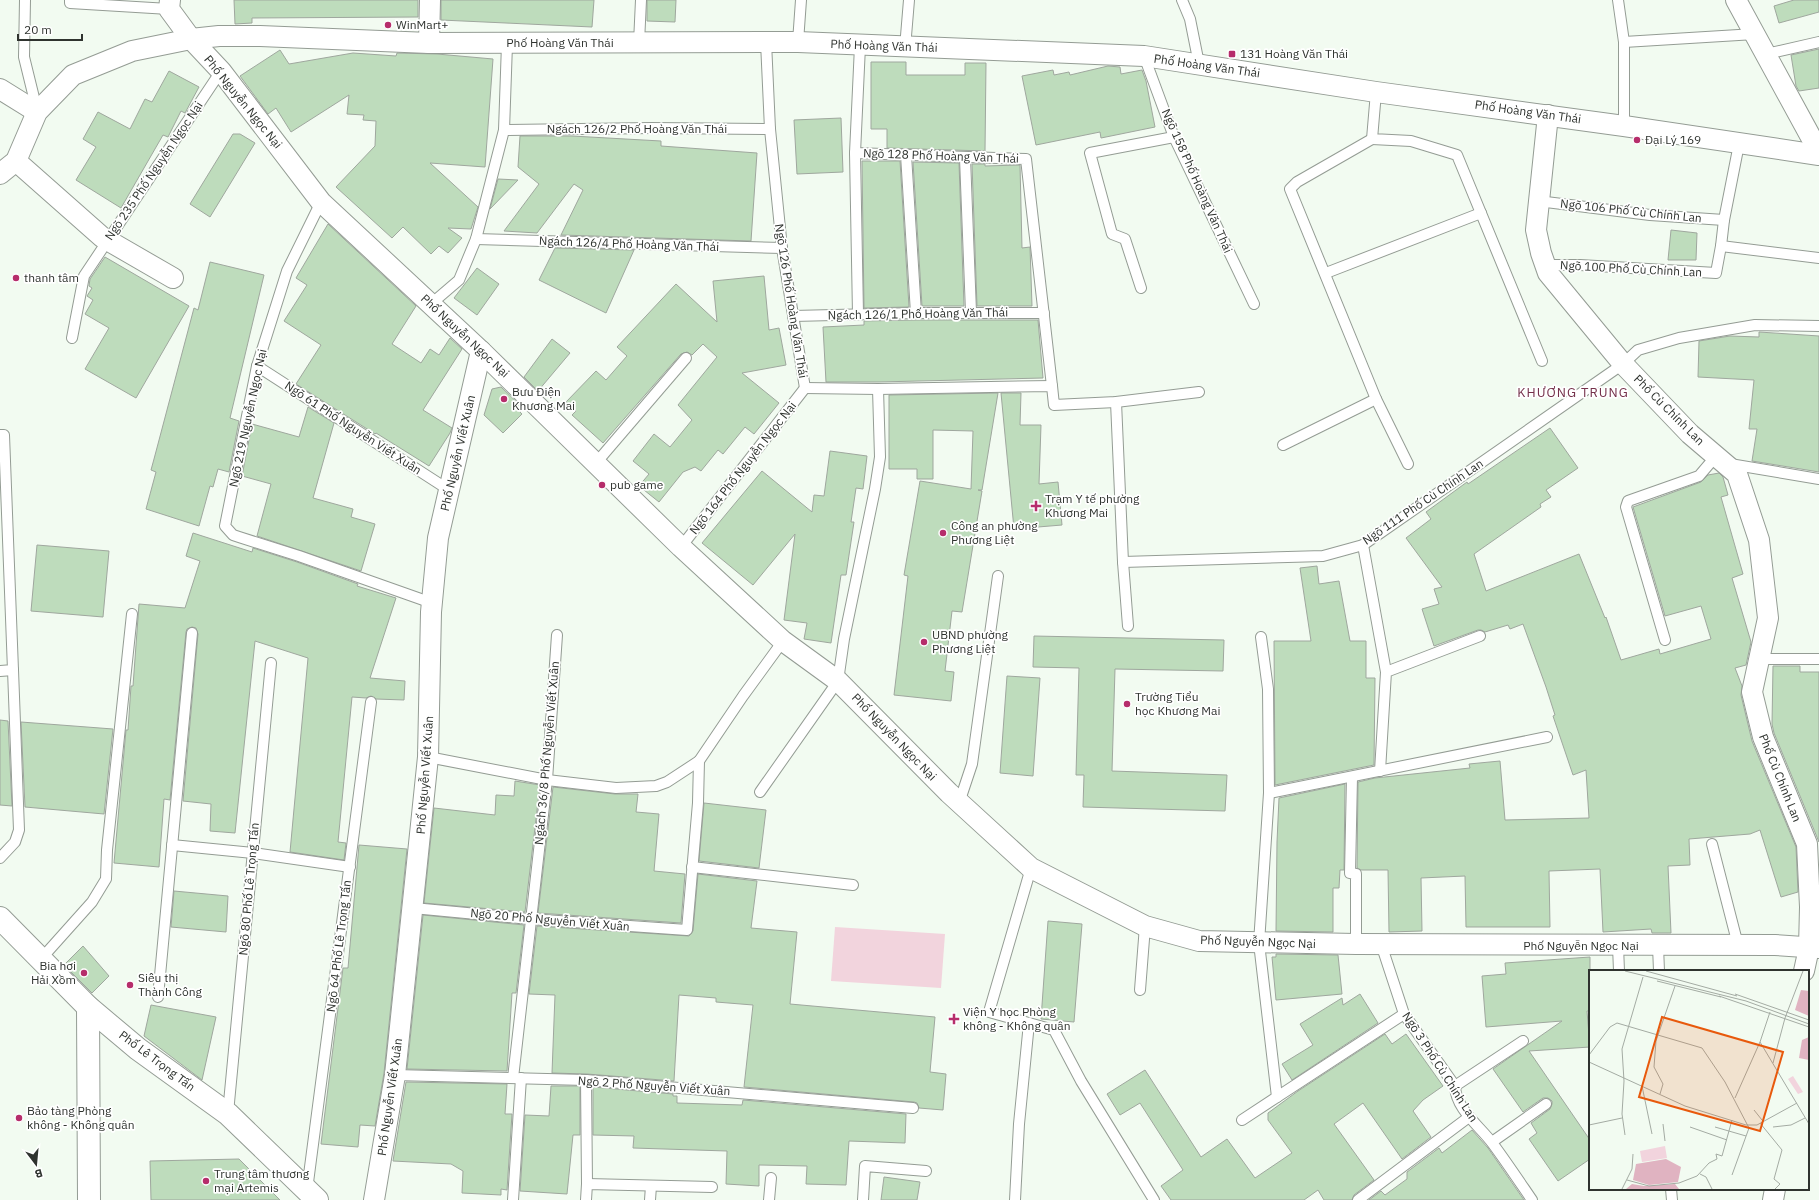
<svg xmlns="http://www.w3.org/2000/svg" width="1819" height="1200" viewBox="0 0 1819 1200" font-family="'IBM Plex Sans',sans-serif">
  <style>
    .green { fill: #f2d4dd }
    .building { fill: #bedcbc; stroke: #9fa79e }
    .lines { fill: none; stroke-linecap: round; stroke-linejoin: round }
    .lane-casing { stroke: #949c94; stroke-width: 12 }
    .street-casing { stroke: #949c94; stroke-width: 22 }
    .secondary-casing { stroke: #949c94; stroke-width: 24 }
    .lane { stroke: #fff; stroke-width: 10 }
    .street { stroke: #fff; stroke-width: 20 }
    .secondary { stroke: #fff; stroke-width: 22 }
    .poi-dot { fill: #b62d6b; stroke: #fff; stroke-width: 1.5 }
    .labels { text-anchor: middle; stroke-width: 3.5; stroke-linejoin: round; paint-order: stroke }
    .poi-label { font-size: 12px; fill: #2f332f; stroke: #fff; text-anchor: start }
    .street-label { font-size: 12px; fill: #2f332f; stroke: #fff }
    .neighbourhood-label { font-size: 13px; letter-spacing: 1px; fill: #74304a; stroke: #fff }
    .inset-road { fill: none; stroke: #a4aba3; stroke-width: 1 }
    .view { fill: #e8590c; fill-opacity: 0.15; stroke: #e8590c; stroke-width: 2 }
    .inset-edge { fill: none; stroke: #2f332f; stroke-width: 2 }
  </style>
  <rect width="100%" height="100%" fill="#f2fbf1"/>
  <polygon class="green" points="835,927 945,934 941,988 831,981"/>
  <g class="building">
    <polygon points="234,0 418,0 418,17 252,18 252,23 235,24"/>
    <polygon points="441,0 594,0 592,27 441,20"/>
    <polygon points="647,0 676,0 675,22 647,21"/>
    <polygon points="1794,0 1819,0 1819,12 1779,23 1774,6"/>
    <polygon points="1819,49 1819,88 1799,91 1796,86 1791,55"/>
    <polygon points="280,50 289,64 353,53 396,56 397,53 437,54 493,59 485,167 430,163 478,207 471,229 448,228 462,238 448,253 439,246 431,254 403,227 392,238 336,187 375,146 376,121 363,120 364,115 347,114 349,95 291,132 276,108 268,114 240,76"/>
    <polygon points="871,62 906,62 906,75 965,75 965,63 986,63 985,151 887,148 887,129 871,129"/>
    <polygon points="1108,66 1120,67 1121,74 1142,70 1146,81 1155,127 1101,138 1100,132 1036,145 1022,76 1053,70 1054,75 1069,72 1070,75"/>
    <polygon points="169,71 199,87 185,113 181,111 168,137 163,135 121,208 76,180 96,147 83,139 98,112 130,129 145,99 152,102"/>
    <polygon points="841,118 843,172 797,174 794,120"/>
    <polygon points="233,134 240,134 255,143 210,217 190,204"/>
    <polygon points="520,136 572,136 661,141 661,146 757,153 751,241 561,235 583,190 574,184 537,233 504,231 539,184 518,167"/>
    <polygon points="862,161 900,161 909,307 864,308"/>
    <polygon points="913,162 959,163 964,306 922,306"/>
    <polygon points="972,164 985,164 985,166 1020,165 1022,248 1030,247 1032,306 977,306"/>
    <polygon points="498,179 518,180 490,209"/>
    <polygon points="328,224 416,306 392,344 421,363 430,349 439,355 450,338 462,349 423,410 452,428 450,433 429,466 376,433 375,434 296,384 321,345 284,321 307,285 296,278"/>
    <polygon points="1671,230 1697,233 1696,260 1668,260"/>
    <polygon points="555,248 634,250 606,313 539,280"/>
    <polygon points="105,257 189,306 136,398 85,369 109,328 85,314 93,300 87,296 92,288 89,286 90,279"/>
    <polygon points="210,262 264,275 230,418 239,421 229,472 218,469 213,487 210,486 199,526 146,509 156,472 151,470 154,459 194,308 198,310"/>
    <polygon points="477,268 499,284 477,315 454,298"/>
    <polygon points="764,276 769,330 779,328 786,365 742,373 779,403 754,434 745,427 723,454 718,450 701,471 695,467 683,472 659,502 639,486 649,474 633,461 654,434 670,447 692,420 678,405 717,357 703,344 692,355 687,352 681,354 603,443 572,415 576,411 566,402 596,371 606,380 627,356 617,347 676,284 717,322 713,281"/>
    <polygon points="916,320 1038,320 1043,378 878,382 826,382 823,327 864,325 864,321"/>
    <polygon points="1759,332 1819,336 1819,472 1752,461 1757,429 1749,429 1754,380 1698,377 1699,341 1730,336 1759,337"/>
    <polygon points="552,339 570,353 538,391 524,377"/>
    <polygon points="501,387 523,408 520,412 522,414 503,433 484,415 492,389"/>
    <polygon points="998,393 982,490 978,490 982,491 962,612 952,611 945,671 954,672 951,701 894,695 908,576 904,575 920,481 971,489 973,431 933,430 933,479 917,479 917,469 889,469 889,395"/>
    <polygon points="1001,393 1021,393 1020,425 1041,425 1039,484 1058,482 1062,525 1014,529"/>
    <polygon points="308,407 334,423 313,498 353,509 351,517 375,524 361,571 257,536 271,484 242,476 252,424 299,437"/>
    <polygon points="1550,428 1578,468 1546,490 1551,497 1540,504 1541,507 1474,554 1486,591 1579,554 1605,618 1606,617 1621,660 1659,649 1660,654 1711,639 1701,606 1665,616 1633,507 1701,482 1708,475 1719,473 1723,477 1728,495 1721,497 1743,574 1732,578 1751,642 1746,665 1735,668 1742,686 1741,695 1752,741 1796,847 1798,892 1781,897 1760,830 1750,834 1689,839 1690,865 1668,866 1671,933 1652,933 1651,929 1603,932 1600,869 1549,871 1550,927 1466,927 1465,876 1421,878 1422,931 1389,932 1388,870 1361,870 1357,868 1358,782 1375,778 1470,768 1469,764 1500,761 1505,820 1589,818 1586,770 1573,775 1553,716 1555,715 1546,687 1523,624 1510,629 1508,625 1485,632 1481,630 1478,630 1434,646 1422,609 1439,604 1434,589 1442,587 1406,538 1431,519 1426,512 1467,482 1468,484"/>
    <polygon points="830,451 867,456 863,489 856,488 851,522 854,522 846,575 841,575 831,643 804,639 807,623 784,620 795,534 753,585 702,543 762,471 812,512 814,495 824,496"/>
    <polygon points="193,533 252,552 253,548 297,562 358,584 357,586 396,598 370,678 405,681 404,700 376,699 371,696 366,698 352,697 338,842 346,843 344,860 290,852 308,658 255,641 235,833 210,831 211,804 183,801 198,634 196,628 192,627 187,629 186,632 170,800 164,799 159,867 114,863 126,730 128,730 131,686 133,686 139,604 185,608 200,561 186,556"/>
    <polygon points="37,545 109,551 103,617 31,611"/>
    <polygon points="1317,566 1319,584 1339,581 1350,641 1366,641 1366,678 1375,678 1374,765 1275,785 1274,641 1311,641 1300,568"/>
    <polygon points="1034,636 1224,640 1223,671 1115,669 1112,771 1227,775 1225,811 1083,807 1084,775 1076,775 1079,668 1033,667"/>
    <polygon points="1773,666 1800,666 1800,672 1819,672 1819,842 1774,733 1772,724"/>
    <polygon points="1007,676 1040,678 1033,776 1000,773"/>
    <polygon points="0,720 8,721 12,806 0,805"/>
    <polygon points="21,722 113,729 104,814 25,807"/>
    <polygon points="515,781 540,785 525,912 424,903 434,808 495,815 496,795 514,796"/>
    <polygon points="1345,784 1344,870 1340,870 1339,888 1333,888 1333,932 1276,931 1277,842 1279,798"/>
    <polygon points="553,787 615,794 638,794 636,812 659,814 654,871 685,874 681,923 538,913"/>
    <polygon points="704,803 766,810 759,868 699,861"/>
    <polygon points="359,845 407,849 384,1073 375,1126 360,1125 358,1147 321,1144 343,968 348,968"/>
    <polygon points="698,874 757,881 751,928 797,932 790,1004 935,1017 930,1072 946,1074 943,1110 919,1108 917,1103 914,1102 744,1087 753,1005 716,1002 716,998 679,995 674,1081 587,1074 552,1073 555,995 529,994 537,926 689,936 693,931"/>
    <polygon points="174,891 228,896 226,932 171,927"/>
    <polygon points="423,915 524,925 516,993 512,993 507,1071 407,1069"/>
    <polygon points="1048,921 1082,924 1074,1022 1041,1019"/>
    <polygon points="83,946 109,976 92,993 64,965"/>
    <polygon points="1276,954 1338,955 1342,994 1276,1000 1272,957 1276,957"/>
    <polygon points="1590,957 1590,1011 1587,1011 1590,1047 1529,1051 1590,1140 1590,1159 1558,1181 1529,1139 1537,1133 1531,1123 1550,1109 1552,1104 1552,1101 1548,1098 1543,1098 1523,1112 1493,1069 1562,1021 1486,1027 1482,976 1506,974 1505,963"/>
    <polygon points="1360,994 1378,1023 1292,1080 1282,1064 1313,1045 1300,1024 1342,998 1343,1005"/>
    <polygon points="151,1005 216,1017 202,1080 144,1036"/>
    <polygon points="1385,1034 1392,1044 1406,1034 1443,1086 1423,1100 1413,1111 1431,1137 1402,1159 1363,1103 1334,1124 1374,1180 1354,1195 1352,1200 1324,1200 1318,1190 1304,1200 1171,1200 1161,1186 1183,1170 1140,1103 1120,1115 1107,1094 1145,1070 1201,1157 1227,1139 1255,1178 1292,1153 1268,1120 1268,1113 1298,1091"/>
    <polygon points="406,1082 507,1084 505,1114 512,1114 507,1190 501,1189 501,1195 462,1193 463,1171 451,1164 393,1161"/>
    <polygon points="551,1086 580,1086 580,1135 573,1135 567,1194 520,1191 525,1115 549,1116"/>
    <polygon points="593,1087 673,1094 673,1096 677,1096 677,1103 742,1105 743,1100 906,1114 905,1143 849,1141 846,1185 806,1184 807,1166 759,1165 759,1186 726,1184 727,1151 633,1148 634,1136 593,1135"/>
    <polygon points="1472,1130 1488,1148 1524,1200 1369,1200 1381,1191 1385,1195 1407,1179 1407,1172 1439,1148 1442,1153"/>
    <polygon points="239,1159 280,1200 151,1200 150,1161"/>
    <polygon points="884,1177 920,1182 917,1200 881,1200"/>
  </g>
  <g class="lines">
    <g class="lane-casing">
      <g id="lane">
        <polyline points="25,0 24,57 37,110"/>
        <polyline points="70,0 70,3 169,9"/>
        <polyline points="1182,0 1190,19 1199,64"/>
        <polyline points="1618,0 1624,42 1624,126"/>
        <polyline points="766,42 770,129 782,248 805,388"/>
        <polyline points="798,42 801,0"/>
        <polyline points="1624,42 1755,34"/>
        <polyline points="639,43 641,0"/>
        <polyline points="905,48 909,0"/>
        <polyline points="1766,54 1819,42"/>
        <polyline points="1144,56 1174,137 1254,304"/>
        <polyline points="1376,92 1372,139 1411,141 1457,155 1542,361"/>
        <polyline points="504,130 652,128 770,129"/>
        <polyline points="1372,139 1297,182 1290,189 1376,399 1408,464"/>
        <polyline points="855,153 1026,159 1052,386"/>
        <polyline points="906,155 916,313"/>
        <polyline points="965,158 971,312"/>
        <polyline points="1538,201 1650,215 1724,220"/>
        <polyline points="321,202 287,271 257,366 225,526 233,535 239,537 299,556 432,603"/>
        <polyline points="476,239 782,248"/>
        <polyline points="1721,246 1819,258"/>
        <polyline points="1545,265 1580,265 1716,273 1721,246 1724,220 1739,144"/>
        <polyline points="1326,273 1481,213"/>
        <polyline points="1141,288 1125,239 1112,234 1090,153 1174,137"/>
        <polyline points="431,304 459,280 476,239 504,130 507,44"/>
        <polyline points="858,314 855,153 860,46"/>
        <polyline points="793,316 916,313 1044,313"/>
        <polyline points="72,338 84,276 221,71"/>
        <polyline points="257,366 449,490"/>
        <polyline points="805,388 878,389 1052,386 1054,405 1116,402 1199,392"/>
        <polyline points="1116,402 1123,562 1128,626"/>
        <polyline points="0,435 4,435 13,670 0,671"/>
        <polyline points="1283,445 1376,399"/>
        <polyline points="596,463 686,358"/>
        <polyline points="1730,464 1819,479"/>
        <polyline points="1363,545 1386,672"/>
        <polyline points="681,547 805,388"/>
        <polyline points="1123,562 1323,556 1363,545 1623,364 1638,350 1679,338 1755,325 1819,326"/>
        <polyline points="1665,640 1626,507 1628,501 1699,476 1716,456"/>
        <polyline points="1759,659 1819,659"/>
        <polyline points="428,757 547,780 616,788 656,786 667,782 699,761"/>
        <polyline points="1380,771 1386,672 1480,636"/>
        <polyline points="1352,777 1350,873 1356,874 1356,944"/>
        <polyline points="760,792 838,681 844,639 875,489 880,457 878,389"/>
        <polyline points="1269,793 1547,737"/>
        <polyline points="959,803 972,764 998,576"/>
        <polyline points="1712,844 1738,945"/>
        <polyline points="172,845 253,853 350,867"/>
        <polyline points="0,858 15,842 19,830 13,670"/>
        <polyline points="692,867 853,885"/>
        <polyline points="1031,868 989,1012 1054,1030 1081,1081 1154,1200"/>
        <polyline points="413,908 530,919 687,930 698,803 699,761 743,696 783,641"/>
        <path d="M 1381,944 L 1404,1014 L 1455,1086 C 1456,1110 1480,1126 1493,1144 C 1507,1163 1519,1181 1532,1200"/>
        <polyline points="1618,946 1619,971"/>
        <polyline points="1658,946 1659,971"/>
        <polyline points="41,959 92,902 106,879 107,850 132,614"/>
        <polyline points="1140,990 1145,926"/>
        <polyline points="158,997 192,633"/>
        <polyline points="395,1075 586,1080 913,1108"/>
        <polyline points="513,1078 547,780 557,635"/>
        <polyline points="586,1080 587,1184"/>
        <polyline points="1455,1086 1523,1041"/>
        <polyline points="1277,1097 1404,1014"/>
        <polyline points="228,1113 271,663"/>
        <polyline points="1242,1120 1277,1097 1259,943 1269,793 1268,689 1261,637"/>
        <polyline points="1492,1142 1546,1104"/>
        <polyline points="1671,1189 1672,1200"/>
        <polyline points="307,1190 371,702"/>
        <polyline points="513,1200 521,1078"/>
        <polyline points="586,1200 587,1184 712,1187"/>
        <polyline points="650,1200 651,1186"/>
        <polyline points="769,1200 771,1178"/>
        <polyline points="863,1200 865,1166 926,1171"/>
        <polyline points="1015,1200 1019,1124 1029,1023"/>
        <polyline points="1358,1200 1469,1117"/>
      </g>
    </g>
    <g class="street-casing">
      <g id="street">
        <polyline points="170,0 169,9 191,39 221,71 321,202 481,351 681,547 783,641 838,681 949,793 1031,868 1145,926 1199,941 1356,944 1775,945 1819,948"/>
        <polyline points="1736,0 1819,152"/>
        <polyline points="429,43 430,0"/>
        <polyline points="0,89 37,112"/>
        <polyline points="1548,115 1536,230 1541,253 1548,273 1623,364 1690,434 1737,474 1759,540 1768,618 1752,692 1763,737 1807,844 1810,907 1809,948 1804,971"/>
        <polyline points="16,161 102,237 173,278"/>
        <polyline points="0,174 16,161 37,112 73,75 132,51 191,39 219,36 260,36 429,43 798,42 1144,56 1376,92 1624,126 1819,155"/>
        <polyline points="374,1200 395,1075 428,757 431,612 438,538 481,351"/>
        <polyline points="1773,1200 1775,1189"/>
      </g>
    </g>
    <g class="secondary-casing">
      <g id="secondary">
        <polyline points="0,918 88,1007 138,1049 228,1114 317,1200"/>
        <polyline points="88,1007 89,1200"/>
      </g>
    </g>
    <use href="#lane" class="lane"/>
    <use href="#street" class="street"/>
    <use href="#secondary" class="secondary"/>
  </g>
  <g class="poi-dot">
    <circle cx="388" cy="25" r="4"/>
    <rect x="1228" y="50" width="8" height="8" rx="2"/>
    <circle cx="1637" cy="140" r="4"/>
    <circle cx="16" cy="278" r="4"/>
    <circle cx="504" cy="399" r="4"/>
    <circle cx="602" cy="485" r="4"/>
    <path d="M1034 500h4v4h4v4h-4v4h-4v-4h-4v-4h4z"/>
    <circle cx="943" cy="533" r="4"/>
    <circle cx="924" cy="642" r="4"/>
    <circle cx="1127" cy="704" r="4"/>
    <circle cx="84" cy="973" r="4"/>
    <circle cx="130" cy="985" r="4"/>
    <path d="M952 1013h4v4h4v4h-4v4h-4v-4h-4v-4h4z"/>
    <circle cx="19" cy="1118" r="4"/>
    <circle cx="206" cy="1181" r="4"/>
  </g>
  <g class="labels">
    <g class="poi-label">
      <text x="396" y="29">WinMart+</text>
      <text x="1240" y="58">131 Hoàng Văn Thái</text>
      <text x="1645" y="144">Đại Lý 169</text>
      <text x="24" y="282">thanh tâm</text>
      <text x="512" y="396">Bưu Điện<tspan x="512" dy="14">Khương Mai</tspan></text>
      <text x="610" y="489">pub game</text>
      <text x="1045" y="503">Trạm Y tế phường<tspan x="1045" dy="14">Khương Mai</tspan></text>
      <text x="951" y="530">Công an phường<tspan x="951" dy="14">Phương Liệt</tspan></text>
      <text x="932" y="639">UBND phường<tspan x="932" dy="14">Phương Liệt</tspan></text>
      <text x="1135" y="701">Trường Tiểu<tspan x="1135" dy="14">học Khương Mai</tspan></text>
      <text x="76" y="970" text-anchor="end">Bia hơi<tspan x="76" dy="14">Hải Xồm</tspan></text>
      <text x="138" y="982">Siêu thị<tspan x="138" dy="14">Thành Công</tspan></text>
      <text x="963" y="1016">Viện Y học Phòng<tspan x="963" dy="14">không - Không quân</tspan></text>
      <text x="27" y="1115">Bảo tàng Phòng<tspan x="27" dy="14">không - Không quân</tspan></text>
      <text x="214" y="1178">Trung tâm thương<tspan x="214" dy="14">mại Artemis</tspan></text>
    </g>
    <g class="street-label">
      <text x="560" y="47">Phố Hoàng Văn Thái</text>
      <text transform="translate(884 46) rotate(2)" y="4">Phố Hoàng Văn Thái</text>
      <text transform="translate(1207 66) rotate(8)" y="4">Phố Hoàng Văn Thái</text>
      <text transform="translate(243 102) rotate(51)" y="4">Phố Nguyễn Ngọc Nại</text>
      <text transform="translate(1528 112) rotate(8)" y="4">Phố Hoàng Văn Thái</text>
      <text x="637" y="133">Ngách 126/2 Phố Hoàng Văn Thái</text>
      <text transform="translate(941 156) rotate(2)" y="4">Ngõ 128 Phố Hoàng Văn Thái</text>
      <text transform="translate(154 171) rotate(-56)" y="4">Ngõ 235 Phố Nguyễn Ngọc Nại</text>
      <text transform="translate(1197 181) rotate(66)" y="4">Ngõ 158 Phố Hoàng Văn Thái</text>
      <text transform="translate(1631 211) rotate(6)" y="4">Ngõ 106 Phố Cù Chính Lan</text>
      <text transform="translate(629 244) rotate(2)" y="4">Ngách 126/4 Phố Hoàng Văn Thái</text>
      <text transform="translate(1631 269) rotate(3)" y="4">Ngõ 100 Phố Cù Chính Lan</text>
      <text transform="translate(791 301) rotate(81)" y="4">Ngõ 126 Phố Hoàng Văn Thái</text>
      <text transform="translate(918 314) rotate(-1)" y="4">Ngách 126/1 Phố Hoàng Văn Thái</text>
      <text transform="translate(465 336) rotate(43)" y="4">Phố Nguyễn Ngọc Nại</text>
      <text transform="translate(1669 410) rotate(45)" y="4">Phố Cù Chính Lan</text>
      <text transform="translate(248 418) rotate(-78)" y="4">Ngõ 219 Nguyễn Ngọc Nại</text>
      <text transform="translate(353 428) rotate(33)" y="4">Ngõ 61 Phố Nguyễn Viết Xuân</text>
      <text transform="translate(458 453) rotate(-77)" y="4">Phố Nguyễn Viết Xuân</text>
      <text transform="translate(743 468) rotate(-52)" y="4">Ngõ 164 Phố Nguyễn Ngọc Nại</text>
      <text transform="translate(1423 502) rotate(-34)" y="4">Ngõ 111 Phố Cù Chính Lan</text>
      <text transform="translate(894 737) rotate(46)" y="4">Phố Nguyễn Ngọc Nại</text>
      <text transform="translate(547 753) rotate(-85)" y="4">Ngách 36/8 Phố Nguyễn Viết Xuân</text>
      <text transform="translate(425 775) rotate(-86)" y="4">Phố Nguyễn Viết Xuân</text>
      <text transform="translate(1780 778) rotate(68)" y="4">Phố Cù Chính Lan</text>
      <text transform="translate(249 889) rotate(-85)" y="4">Ngõ 80 Phố Lê Trọng Tấn</text>
      <text transform="translate(550 920) rotate(5)" y="4">Ngõ 20 Phố Nguyễn Viết Xuân</text>
      <text transform="translate(1258 942) rotate(2)" y="4">Phố Nguyễn Ngọc Nại</text>
      <text transform="translate(339 946) rotate(-83)" y="4">Ngõ 64 Phố Lê Trọng Tấn</text>
      <text x="1581" y="950">Phố Nguyễn Ngọc Nại</text>
      <text transform="translate(157 1061) rotate(37)" y="4">Phố Lê Trọng Tấn</text>
      <text transform="translate(1440 1067) rotate(57)" y="4">Ngõ 3 Phố Cù Chính Lan</text>
      <text transform="translate(654 1086) rotate(4)" y="4">Ngõ 2 Phố Nguyễn Viết Xuân</text>
      <text transform="translate(390 1097) rotate(-82)" y="4">Phố Nguyễn Viết Xuân</text>
    </g>
    <g class="neighbourhood-label">
      <text x="1573" y="397">KHƯƠNG TRUNG</text>
    </g>
  </g>
  <g transform="translate(1589 970)">
    <rect width="220" height="220" fill="#f2fbf1"/>
    <path d="M 204,106 L 214,122 L 209,124 L 199,109 ZM 76,176 L 78,188 L 53,192 L 51,181 Z" fill="#f2d4dd"/>
    <path d="M 212,20 L 220,21 L 220,46 L 206,40 ZM 220,67 L 220,90 L 210,88 L 213,70 ZM 77,189 L 92,197 L 89,212 L 60,215 L 44,210 L 47,194 ZM 43,214 L 55,216 L 86,214 L 90,219 L 37,219 Z" fill="#e0b3c1"/>
    <path class="inset-road" d="M 36,1 L 157,31 L 220,54M 57,1 L 148,26M 68,11 L 132,27M 146,24 L 220,50M 130,26 L 220,57M 181,42 L 171,72 L 220,154M 0,85 L 21,57 L 28,53 L 113,78 L 136,112 L 160,158 L 143,205M 0,92 L 96,136 L 157,155 L 168,155 L 208,133M 184,93 L 196,48 L 214,1M 53,116 L 63,164M 71,124 L 74,114 L 65,97 L 67,71 L 86,16M 146,128 L 171,72M 165,140 L 173,150M 171,153 L 193,180 L 185,209 L 191,214 L 186,219M 74,154 L 76,171M 0,155 L 33,148M 101,157 L 138,170M 126,157 L 157,166M 184,157 L 202,155 L 216,148M 36,165 L 33,144 L 35,111 L 33,79 L 54,7M 111,204 L 117,207 L 123,219M 38,210 L 60,216 L 90,213 L 108,206 L 120,193 L 128,189 L 127,184 L 133,186 L 143,150M 33,219 L 43,199 L 44,184"/>
    <path class="view" d="M 73,47 L 194,82 L 171,161 L 50,127 Z"/>
    <rect width="220" height="220" class="inset-edge"/>
  </g>
  <g transform="translate(36 1164) rotate(164)" stroke="#ffffff" stroke-width="3" paint-order="stroke">
  <path d="M0-3L7 15L0 10L-7 15Z" fill="#2f332f"/>
  <text y="-6" font-size="11" font-weight="bold" text-anchor="middle" fill="#2f332f">B</text>
  </g>
  <path d="M18 34v6h64v-6" fill="none" stroke="#2f332f" stroke-width="2"/>
  <text x="24" y="34" font-size="12" fill="#2f332f" stroke="#ffffff" stroke-width="3" paint-order="stroke">20 m</text>
</svg>
